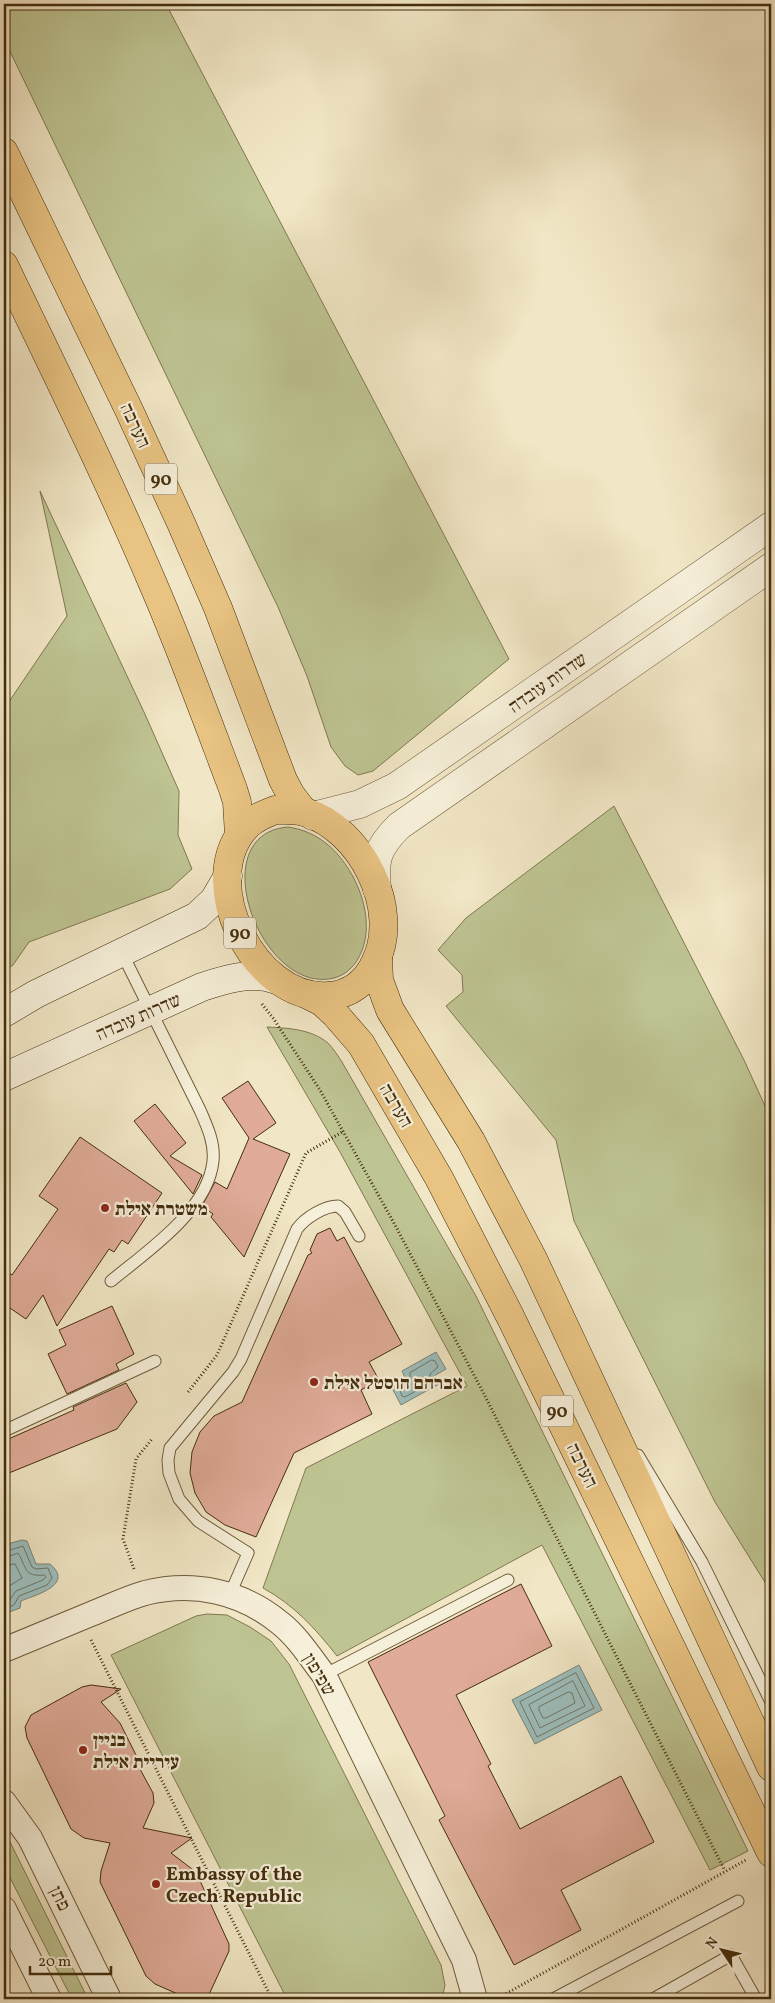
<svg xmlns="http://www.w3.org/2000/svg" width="775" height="2003" viewBox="0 0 775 2003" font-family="Vollkorn,'Frank Ruhl Libre',serif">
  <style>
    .green { fill: #bec492; stroke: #807850 }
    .water { fill: #9dbebd; stroke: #798477 }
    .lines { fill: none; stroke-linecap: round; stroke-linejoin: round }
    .shore { stroke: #707665; stroke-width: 1 }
    .building { fill: #e0ab99; stroke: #432d0d }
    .service-casing { stroke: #6e5b3b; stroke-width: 13 }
    .minor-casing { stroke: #6e5b3b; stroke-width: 26 }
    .tertiary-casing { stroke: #6e5b3b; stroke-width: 29 }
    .secondary-casing { stroke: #432d0d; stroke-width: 29 }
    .trunk-casing { stroke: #432d0d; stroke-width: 29 }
    .path { stroke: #432d0d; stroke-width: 3; stroke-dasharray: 1 2.5; stroke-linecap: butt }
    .service { stroke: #f6efd9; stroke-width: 11 }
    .minor { stroke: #f6efd9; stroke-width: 24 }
    .tertiary { stroke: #f6efd9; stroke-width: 28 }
    .secondary { stroke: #f6efd9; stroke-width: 28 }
    .trunk { stroke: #e8c382; stroke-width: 28 }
    .poi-dot { fill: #8f2418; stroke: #f6efd9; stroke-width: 2 }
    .labels { text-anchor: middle; stroke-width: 4.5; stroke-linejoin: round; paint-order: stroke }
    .shield { fill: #f6efd9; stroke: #79674a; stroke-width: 1 }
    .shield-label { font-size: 18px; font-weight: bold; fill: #432d0d }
    .street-label { font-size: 19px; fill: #432d0d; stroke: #f6efd9 }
    .poi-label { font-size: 19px; font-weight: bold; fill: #432d0d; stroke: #f6efd9; text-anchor: start }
  </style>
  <rect width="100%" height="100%" fill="#f1e6c5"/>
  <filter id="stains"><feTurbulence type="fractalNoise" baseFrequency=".004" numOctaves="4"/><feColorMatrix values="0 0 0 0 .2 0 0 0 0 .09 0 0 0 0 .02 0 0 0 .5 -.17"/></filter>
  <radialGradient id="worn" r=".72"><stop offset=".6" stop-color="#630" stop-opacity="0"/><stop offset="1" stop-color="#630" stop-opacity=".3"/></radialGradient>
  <g class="green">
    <polygon points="4,4 166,4 509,659 373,771 358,775 345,766 331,747 307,676 278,607 4,39"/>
    <polygon points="40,491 144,712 179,791 178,835 192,869 170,889 29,942 13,965 4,971 4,709 67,616"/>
    <polygon points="614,806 744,1060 771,1119 771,1592 715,1502 574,1221 556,1140 446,1006 463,992 462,975 438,950 466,918"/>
    <path d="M 288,827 C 301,829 312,833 323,841 C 355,864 379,920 359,957 C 354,967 345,975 334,978 C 261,996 201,834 288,827 Z"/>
    <path d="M 267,1027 C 288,1028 311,1029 328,1043 C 333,1048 338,1056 342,1062 L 476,1296 L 748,1851 L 710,1870 L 542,1545 L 337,1656 C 315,1628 294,1605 263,1588 L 306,1468 L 467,1386 L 340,1152 Z"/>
    <polygon points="207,1614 227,1615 250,1627 271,1641 289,1664 441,1965 445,1985 442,1999 287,1999 111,1655 196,1616"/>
    <polygon points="4,1831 8,1838 88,1999 72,1999 4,1866"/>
  </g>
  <g class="water">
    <polygon points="436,1352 446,1369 434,1376 439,1384 401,1405 392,1388 406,1380 402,1371"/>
    <path d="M 22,1540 L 27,1541 L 36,1564 L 50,1564 C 75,1585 35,1595 21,1601 L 20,1608 L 4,1614 L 4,1548 L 11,1543 Z"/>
    <polygon points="579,1665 602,1710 535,1744 512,1700"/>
  </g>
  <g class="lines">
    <g class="shore">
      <polygon points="432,1360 435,1361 438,1367 430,1374 430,1383 405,1397 402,1396 400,1390 410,1383 410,1373"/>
      <polyline points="4,1552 23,1546 32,1567 36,1569 48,1568 52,1578 47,1585 19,1596 14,1605 4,1609"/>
      <path d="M 4,1558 L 18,1553 C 27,1567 23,1577 44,1575 L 46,1577 L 43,1580 L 16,1591 L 9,1601 L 4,1603"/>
      <polyline points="4,1565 15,1564 22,1578 9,1586 4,1593"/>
      <polygon points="576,1673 594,1708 537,1737 520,1702"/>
      <polygon points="573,1681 585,1706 540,1728 529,1705"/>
      <polygon points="569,1692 572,1693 575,1703 546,1718 543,1718 539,1710 539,1707"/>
    </g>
  </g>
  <g class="building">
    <polygon points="248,1081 276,1123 253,1139 290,1154 244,1257 211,1217 213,1214 202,1206 215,1182 227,1189 249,1138 222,1098"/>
    <polygon points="155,1104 186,1143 170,1156 202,1175 193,1194 134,1121"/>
    <polygon points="80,1137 162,1193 128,1244 122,1240 114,1252 109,1249 57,1326 43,1295 26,1319 4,1304 4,1270 12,1275 58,1209 39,1196"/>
    <polygon points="330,1228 337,1241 344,1237 402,1344 369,1362 379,1380 361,1390 372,1414 294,1453 256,1537 225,1525 206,1512 195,1493 190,1473 192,1452 200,1432 214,1416 242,1402 308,1255 312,1253 310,1250 317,1234"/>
    <polygon points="112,1306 134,1354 116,1364 119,1370 67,1394 48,1354 66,1345 59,1330"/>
    <polygon points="126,1383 137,1402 117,1429 4,1475 4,1441 74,1410 73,1407"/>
    <polygon points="521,1584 552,1646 456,1695 491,1764 488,1766 520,1829 621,1776 654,1842 561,1890 581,1930 514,1965 439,1820 445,1816 368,1662"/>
    <polygon points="91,1685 121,1689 101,1702 120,1723 140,1763 141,1771 153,1793 154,1803 143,1828 192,1838 171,1853 196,1872 229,1944 229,1951 207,1999 189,1999 155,1984 146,1976 100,1882 101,1871 110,1843 84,1838 71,1829 27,1738 25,1727 31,1715 82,1687"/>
  </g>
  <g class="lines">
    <g class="service-casing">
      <g id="service">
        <path d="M 111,1281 C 146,1252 208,1211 213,1161 C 215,1143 207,1126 200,1110 L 122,953"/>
        <polyline points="4,1431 155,1361"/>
        <polyline points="638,1455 702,1562 771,1702"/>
        <path d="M 230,1594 L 248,1553 L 198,1521 L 179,1499 L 169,1473 L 168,1460 L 170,1448 L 233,1372 L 241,1359 L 297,1229 C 305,1218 324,1206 338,1206 L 345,1212 L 359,1236"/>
        <polyline points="324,1675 508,1580"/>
        <polyline points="553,1999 738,1901"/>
        <polyline points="653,1999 731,1955 756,1999"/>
      </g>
    </g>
    <g class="minor-casing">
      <g id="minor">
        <path d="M 4,1650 C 33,1638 62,1626 91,1614 C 109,1607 127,1598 145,1593 C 193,1581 241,1591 280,1623 C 298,1637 310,1657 324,1675 L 464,1960 L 475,1999"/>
        <polyline points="4,1802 30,1838 109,1999"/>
        <polyline points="4,1909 49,1999"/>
      </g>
    </g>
    <g class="tertiary-casing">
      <g id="tertiary">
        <polyline points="313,816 360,804 397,786 771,526"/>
        <path d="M 377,889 C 374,859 377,848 399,826 L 771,567"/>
      </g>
    </g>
    <g class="secondary-casing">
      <g id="secondary">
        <polyline points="4,1013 36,994 197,916 214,900 228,876"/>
        <path d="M 4,1077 L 202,987 C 226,979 252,971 277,980"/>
      </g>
    </g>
    <g class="trunk-casing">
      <g id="trunk">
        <polyline points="4,152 129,410 181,523 218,608 283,780 291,795 304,812"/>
        <path d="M 4,265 C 55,371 107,476 153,584 C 182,651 207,720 233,789 L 237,802 L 239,835"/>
        <path d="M 275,810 C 285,810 295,809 305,812 C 361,829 402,909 375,963 C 366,982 350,995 328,996 C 253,1001 194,878 248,825 C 256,817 265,814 275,810 Z"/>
        <polyline points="378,958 379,980 390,1010 471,1141 533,1259 771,1767"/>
        <polyline points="306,994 322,1002 335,1014 361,1044 439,1178 511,1318 771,1853"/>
      </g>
    </g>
    <g class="path">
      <polyline points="262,1004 273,1018 320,1090 395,1225 485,1396 725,1871"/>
      <polyline points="188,1392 217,1355 306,1153 344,1131"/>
      <polyline points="134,1569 123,1539 136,1459 152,1439"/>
      <polyline points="91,1640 272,1999"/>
      <polyline points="500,1997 746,1860"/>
    </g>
    <use href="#service" class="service"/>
    <use href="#minor" class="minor"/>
    <use href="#tertiary" class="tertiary"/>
    <use href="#secondary" class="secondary"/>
    <use href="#trunk" class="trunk"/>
  </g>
  <g class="poi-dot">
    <circle cx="105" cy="1208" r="5"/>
    <circle cx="314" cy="1382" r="5"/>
    <circle cx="83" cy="1750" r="5"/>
    <circle cx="156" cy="1884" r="5"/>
  </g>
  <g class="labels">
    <g class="shield">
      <rect x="145" y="463.5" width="32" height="31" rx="4"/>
      <rect x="224" y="917.5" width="32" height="31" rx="4"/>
      <rect x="541" y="1395.5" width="32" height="31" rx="4"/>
    </g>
    <g class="shield-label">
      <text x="161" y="485">90</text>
      <text x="240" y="939">90</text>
      <text x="557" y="1417">90</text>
    </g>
    <g class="street-label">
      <text transform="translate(136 425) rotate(65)" y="7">הערבה</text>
      <text transform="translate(547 682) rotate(-35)" y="7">שדרות עובדה</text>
      <text transform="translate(138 1016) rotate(-24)" y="7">שדרות עובדה</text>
      <text transform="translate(397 1105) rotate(60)" y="7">הערבה</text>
      <text transform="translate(583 1465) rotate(64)" y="7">הערבה</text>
      <text transform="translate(320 1674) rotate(59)" y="7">שפיפון</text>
      <text transform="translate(61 1898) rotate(64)" y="7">פתן</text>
    </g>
    <g class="poi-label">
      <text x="115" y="1215">משטרת אילת</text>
      <text x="324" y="1389">אברהם הוסטל אילת</text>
      <text x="93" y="1746">בניין<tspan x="93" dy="22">עיריית אילת</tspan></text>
      <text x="166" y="1880">Embassy of the<tspan x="166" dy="22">Czech Republic</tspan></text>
    </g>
  </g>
  <rect width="775" height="2003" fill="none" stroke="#f1e6c5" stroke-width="20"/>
  <rect x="5" y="5" width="765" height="1993" fill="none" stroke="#432d0d" stroke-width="2.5"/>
  <rect x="10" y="10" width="755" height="1983" fill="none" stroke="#432d0d"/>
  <g transform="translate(722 1950) rotate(305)" stroke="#f6efd9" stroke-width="4" paint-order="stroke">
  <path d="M0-4L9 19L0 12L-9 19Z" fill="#432d0d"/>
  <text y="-8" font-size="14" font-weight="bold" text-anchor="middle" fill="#432d0d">N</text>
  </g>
  <path d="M30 1966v8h81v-8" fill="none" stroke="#432d0d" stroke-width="2.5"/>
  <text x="38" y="1966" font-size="15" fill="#432d0d" stroke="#f6efd9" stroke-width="4" paint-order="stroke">20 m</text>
  <rect width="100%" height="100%" filter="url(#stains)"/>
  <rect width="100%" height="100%" fill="url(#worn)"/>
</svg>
